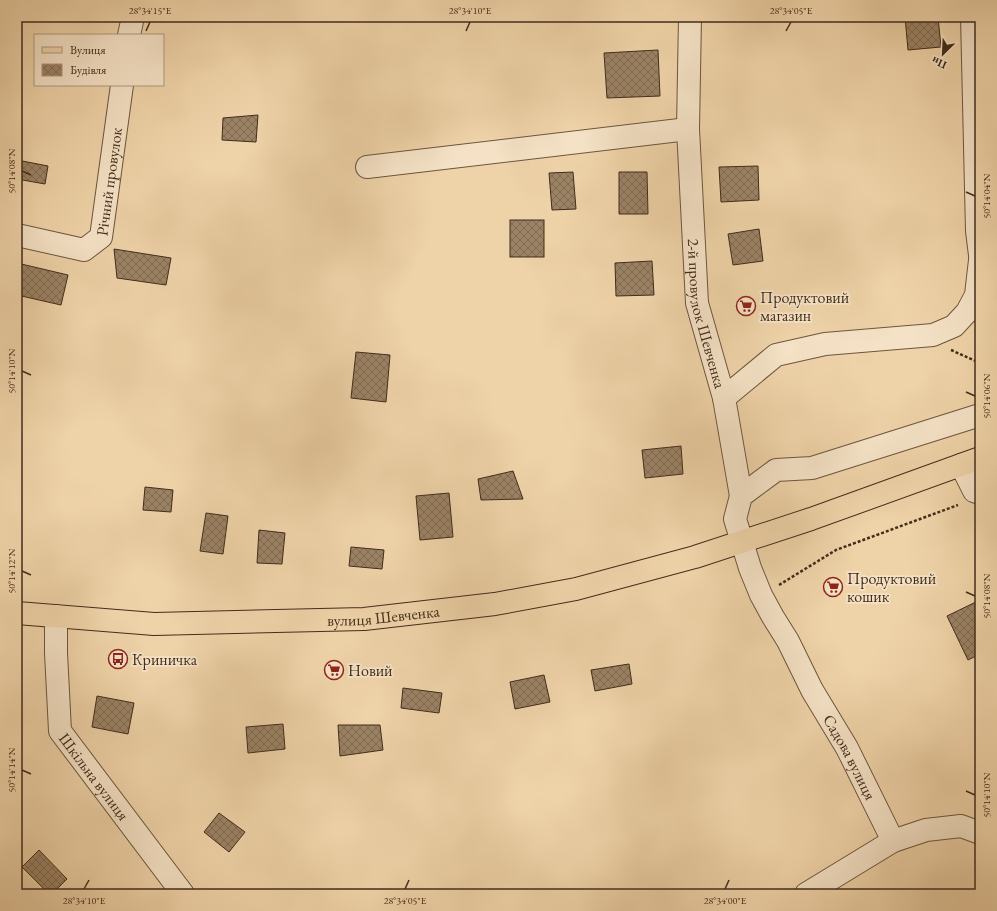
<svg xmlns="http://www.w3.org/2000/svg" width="997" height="911" viewBox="0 0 997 911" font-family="'EB Garamond',serif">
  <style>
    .building { fill: url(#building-cross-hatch); stroke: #412c1c }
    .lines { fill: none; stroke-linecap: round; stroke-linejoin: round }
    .minor-casing { stroke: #6c563f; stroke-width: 24 }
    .major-casing { stroke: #412c1c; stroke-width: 24 }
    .path { stroke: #412c1c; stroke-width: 2.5; stroke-dasharray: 3 2; stroke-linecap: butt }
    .minor { stroke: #f5e2c6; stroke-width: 22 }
    .major { stroke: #efd3a8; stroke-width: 22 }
    .ticks { fill: none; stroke: #412c1c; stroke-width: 1.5 }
    .labels { text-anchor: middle; stroke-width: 3.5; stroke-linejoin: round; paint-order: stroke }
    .street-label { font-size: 16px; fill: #412c1c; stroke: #f5e2c6 }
    .poi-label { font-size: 16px; fill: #412c1c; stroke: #f5e2c6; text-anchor: start }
    .neatline { fill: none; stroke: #412c1c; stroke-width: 1.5 }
    .ticks-label { font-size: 10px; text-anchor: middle; fill: #412c1c }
  </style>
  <defs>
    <pattern id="building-cross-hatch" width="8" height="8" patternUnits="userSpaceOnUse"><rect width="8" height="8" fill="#9b8365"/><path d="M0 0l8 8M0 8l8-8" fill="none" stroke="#806b52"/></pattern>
  </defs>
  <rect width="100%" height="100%" fill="#efd3a8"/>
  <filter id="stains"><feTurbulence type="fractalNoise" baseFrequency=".005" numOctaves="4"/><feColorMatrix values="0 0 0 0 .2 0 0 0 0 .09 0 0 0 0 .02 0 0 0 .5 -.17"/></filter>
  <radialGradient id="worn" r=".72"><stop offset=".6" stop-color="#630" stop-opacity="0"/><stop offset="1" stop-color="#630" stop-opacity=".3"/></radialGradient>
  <g class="building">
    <polygon points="905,17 938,17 941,47 908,50"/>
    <polygon points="658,50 660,96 607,98 604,53"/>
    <polygon points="258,115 256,142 222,140 223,118"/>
    <polygon points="17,160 48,166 45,184 17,179"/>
    <polygon points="758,166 759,200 721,202 719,167"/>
    <polygon points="573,172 576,209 552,210 549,173"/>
    <polygon points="619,172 647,172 648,214 619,214"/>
    <rect x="510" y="220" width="34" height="37"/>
    <polygon points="759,229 763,261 733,265 728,234"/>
    <polygon points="114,249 171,258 166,285 117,278"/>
    <polygon points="652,261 654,295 616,296 615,263"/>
    <polygon points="17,263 68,275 61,305 17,295"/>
    <polygon points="356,352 390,355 386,402 351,398"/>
    <polygon points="681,446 683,474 645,478 642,450"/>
    <polygon points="513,471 523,499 481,500 478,479"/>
    <polygon points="145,487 173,490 171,512 143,510"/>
    <polygon points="449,493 453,537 420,540 416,496"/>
    <polygon points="17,508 20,508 18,546 17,546"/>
    <polygon points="206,513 228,516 223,554 200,551"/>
    <polygon points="259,530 285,533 282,564 257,563"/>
    <polygon points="351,547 384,550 382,569 349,566"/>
    <polygon points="980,600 980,654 968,660 947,616"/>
    <polygon points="629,664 632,684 595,691 591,670"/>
    <polygon points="544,675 550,702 515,709 510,682"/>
    <polygon points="403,688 442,693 439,713 401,708"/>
    <polygon points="97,696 134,703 128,734 92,727"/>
    <polygon points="283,724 285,749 248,753 246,727"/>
    <polygon points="338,725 380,725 383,750 340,756"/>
    <polygon points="219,813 245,832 229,852 204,832"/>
    <polygon points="39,850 67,879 52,894 49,894 22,867"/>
  </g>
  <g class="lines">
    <g class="minor-casing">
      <g id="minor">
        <path id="s1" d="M 690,17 L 688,129 L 697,303 L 724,398 L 741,496"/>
        <polyline points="972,17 977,231 980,255"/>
        <polyline points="129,35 133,17"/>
        <polyline points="367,167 688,129"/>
        <path id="s2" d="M 17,235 L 84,250 L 101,237 L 122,85"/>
        <polyline points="724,398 776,355 825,344 933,335 954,326 967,312 976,295 980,260"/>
        <path id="s3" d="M 980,415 L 812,468 L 776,470 L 741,496 L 735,519 L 750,568 L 761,595 L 773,617 L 788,641 L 812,690 L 847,748 L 893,841 L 926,830 L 961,826 L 980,833"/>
        <polyline points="961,465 974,491 980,493"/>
        <path id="s4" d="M 56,616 L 56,653 L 60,731 L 183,894"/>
        <polyline points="806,894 893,841"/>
      </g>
    </g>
    <g class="major-casing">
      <g id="major">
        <path id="s5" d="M 17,613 L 154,624 L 364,619 L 495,604 L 576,589 L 695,557 L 811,519 L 980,458"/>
      </g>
    </g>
    <g class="path">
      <polyline points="951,350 980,363"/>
      <polyline points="779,585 836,550 958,505"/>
    </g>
    <use href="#minor" class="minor"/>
    <use href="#major" class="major"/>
  </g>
  <path class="ticks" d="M 146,31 L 150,22M 466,31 L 470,22M 786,31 L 791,22M 22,171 L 31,175M 966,192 L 975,196M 22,371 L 31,375M 966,392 L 975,396M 22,571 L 31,575M 966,592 L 975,596M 22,770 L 31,774M 966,791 L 975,795M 84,889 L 89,880M 405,889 L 409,880M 725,889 L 729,880"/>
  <defs>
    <g id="supermarket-ring" transform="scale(1)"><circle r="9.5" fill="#f5e2c6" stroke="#8f2418" stroke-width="1.5"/><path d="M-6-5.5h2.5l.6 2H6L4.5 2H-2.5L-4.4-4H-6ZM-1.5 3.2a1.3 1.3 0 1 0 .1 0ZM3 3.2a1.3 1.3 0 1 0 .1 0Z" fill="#8f2418"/></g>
    <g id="bus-ring" transform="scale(1)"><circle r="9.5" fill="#f5e2c6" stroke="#8f2418" stroke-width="1.5"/><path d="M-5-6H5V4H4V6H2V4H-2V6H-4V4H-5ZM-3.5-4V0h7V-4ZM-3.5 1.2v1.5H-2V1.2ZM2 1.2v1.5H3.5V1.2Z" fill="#8f2418"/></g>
  </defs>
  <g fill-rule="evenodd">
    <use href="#supermarket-ring" x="746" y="306"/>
    <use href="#supermarket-ring" x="833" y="587"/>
    <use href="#bus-ring" x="118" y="659"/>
    <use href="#supermarket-ring" x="334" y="670"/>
  </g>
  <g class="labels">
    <g class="street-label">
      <text dy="6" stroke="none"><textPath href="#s2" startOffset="146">Річний провулок</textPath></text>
      <text dy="6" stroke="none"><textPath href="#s1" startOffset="298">2-й провулок Шевченка</textPath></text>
      <text dy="6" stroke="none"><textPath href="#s5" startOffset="367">вулиця Шевченка</textPath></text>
      <text dy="6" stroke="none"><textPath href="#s3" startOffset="545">Садова вулиця</textPath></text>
      <text dy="6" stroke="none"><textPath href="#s4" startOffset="172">Шкільна вулиця</textPath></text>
    </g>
    <g class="poi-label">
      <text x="760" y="303">Продуктовий<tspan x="760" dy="18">магазин</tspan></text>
      <text x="847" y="584">Продуктовий<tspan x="847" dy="18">кошик</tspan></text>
      <text x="132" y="665">Криничка</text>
      <text x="348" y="676">Новий</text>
    </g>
  </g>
  <rect width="997" height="911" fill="none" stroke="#efd3a8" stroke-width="44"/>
  <rect x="34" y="34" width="130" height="52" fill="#f5e2c6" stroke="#ad9982"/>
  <rect x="42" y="47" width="20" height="6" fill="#efd3a8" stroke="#ad9982"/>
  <text x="70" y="54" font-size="12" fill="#412c1c">Вулиця</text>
  <rect x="42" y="64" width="20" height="12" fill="url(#building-cross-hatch)" stroke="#ad9982"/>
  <text x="70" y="74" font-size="12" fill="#412c1c">Будівля</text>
  <g transform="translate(943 54) rotate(204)" stroke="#f5e2c6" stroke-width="3" paint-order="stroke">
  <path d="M0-3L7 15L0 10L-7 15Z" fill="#412c1c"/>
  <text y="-6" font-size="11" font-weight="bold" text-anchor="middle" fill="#412c1c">Пн</text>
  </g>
  <rect x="22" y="22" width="953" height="867" class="neatline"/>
  <g class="ticks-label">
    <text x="150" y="14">28°34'15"E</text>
    <text x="470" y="14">28°34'10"E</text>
    <text x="791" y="14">28°34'05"E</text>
    <text transform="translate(11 171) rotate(-90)" y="4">50°14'08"N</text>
    <text transform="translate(986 196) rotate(-90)" y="4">50°14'04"N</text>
    <text transform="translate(11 371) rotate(-90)" y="4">50°14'10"N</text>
    <text transform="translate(986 396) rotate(-90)" y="4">50°14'06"N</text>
    <text transform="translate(11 571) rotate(-90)" y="4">50°14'12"N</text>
    <text transform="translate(986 596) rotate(-90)" y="4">50°14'08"N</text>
    <text transform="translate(11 770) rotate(-90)" y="4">50°14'14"N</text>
    <text transform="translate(986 795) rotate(-90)" y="4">50°14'10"N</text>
    <text x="84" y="904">28°34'10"E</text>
    <text x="405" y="904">28°34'05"E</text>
    <text x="725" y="904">28°34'00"E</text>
  </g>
  <rect width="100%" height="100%" filter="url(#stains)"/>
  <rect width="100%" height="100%" fill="url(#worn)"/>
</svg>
